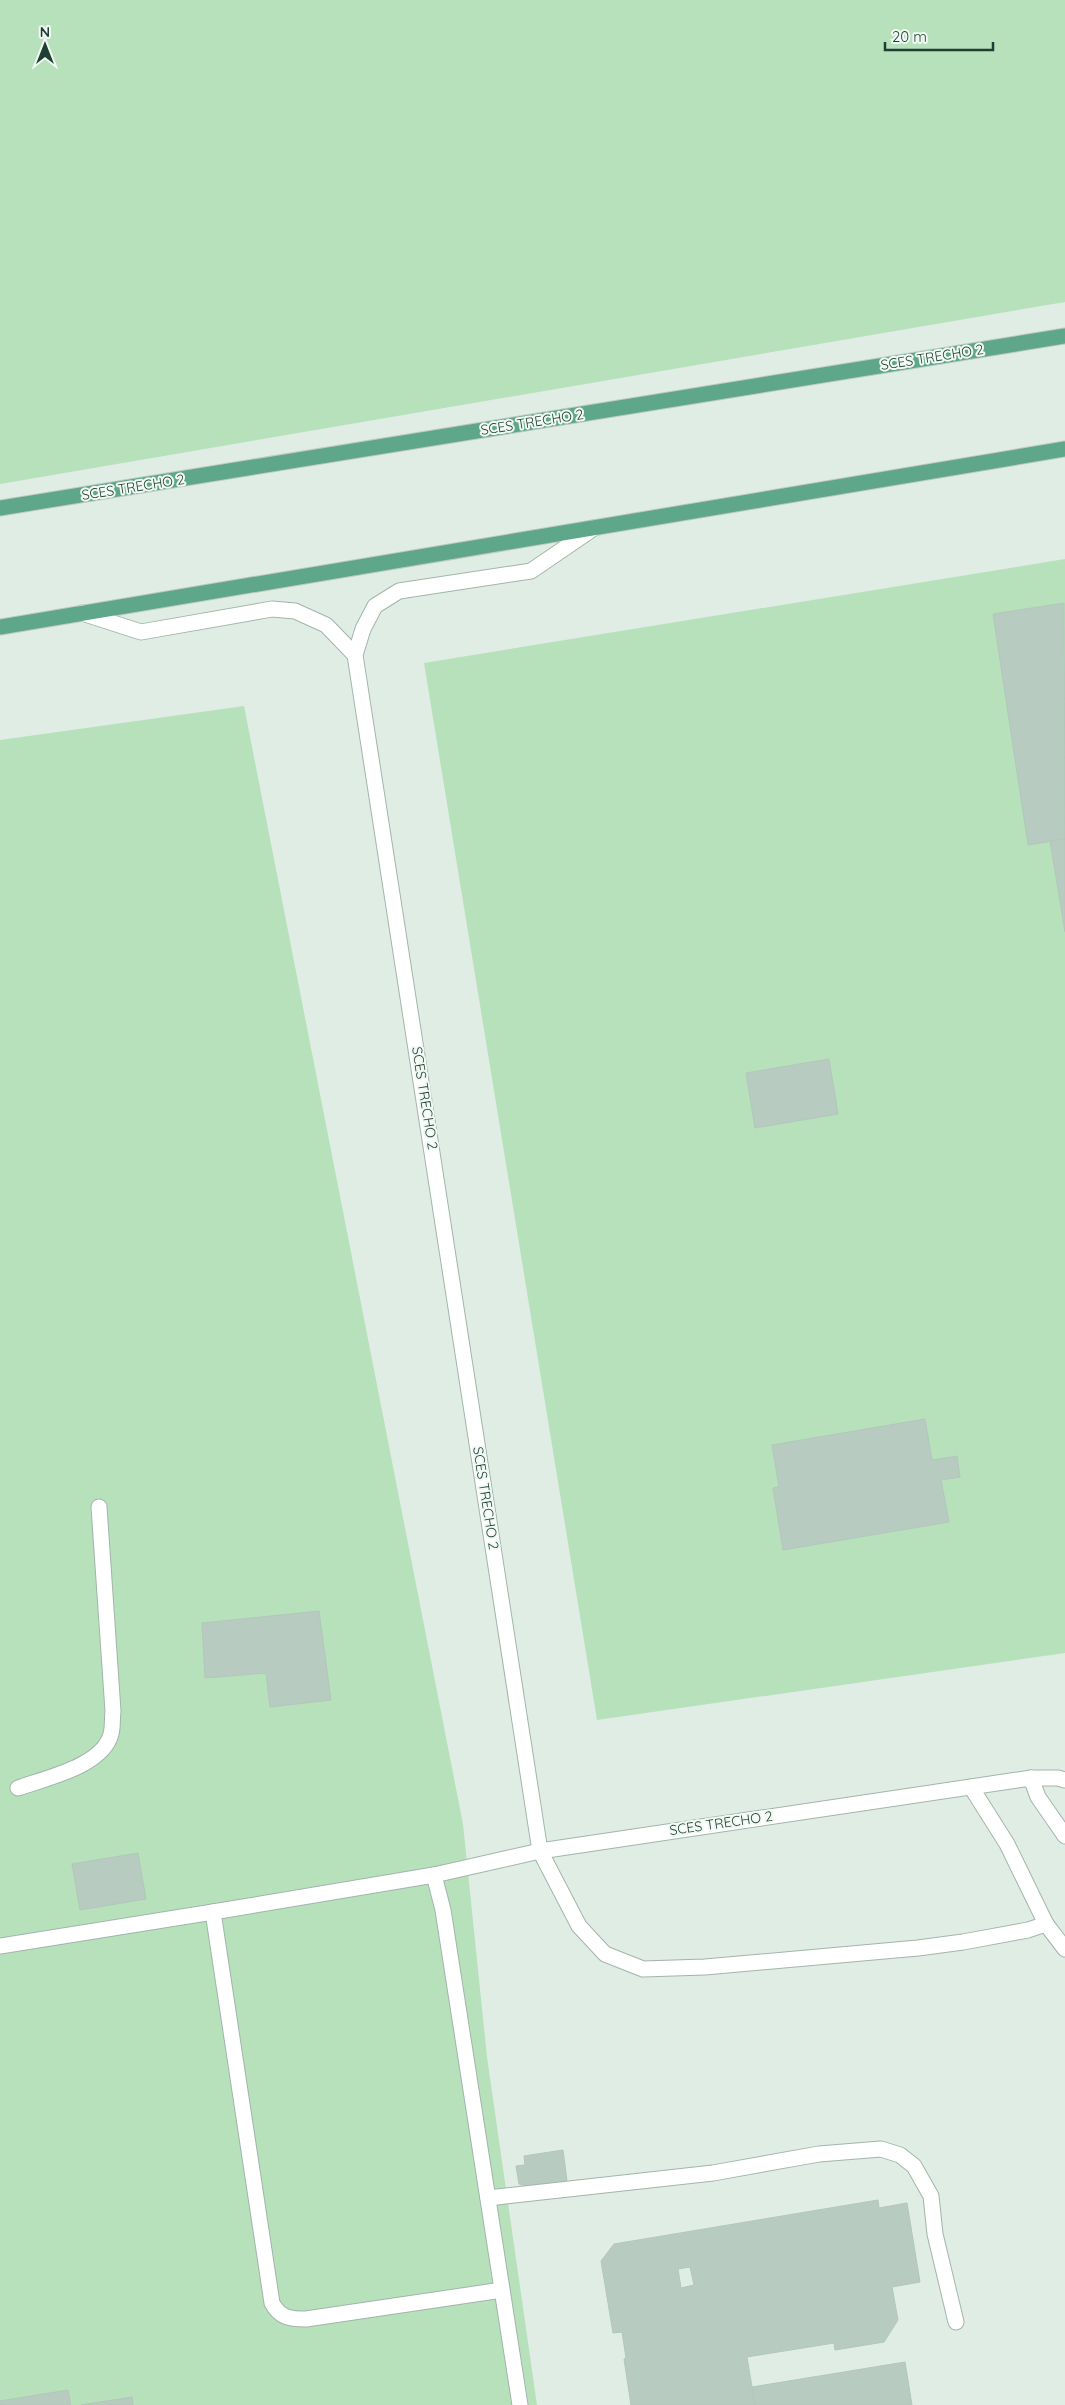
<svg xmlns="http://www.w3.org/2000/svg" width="1065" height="2405" viewBox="0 0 1065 2405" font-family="Quicksand,sans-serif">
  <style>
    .green { fill: #b6e1bb }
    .building { fill: #b8cbc0; stroke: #b2c7bb; fill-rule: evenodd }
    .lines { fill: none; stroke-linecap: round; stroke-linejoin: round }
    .minor-casing { stroke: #a2b5ab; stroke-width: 17 }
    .major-casing { stroke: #c0c9c5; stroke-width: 17 }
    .minor { stroke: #fff; stroke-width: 15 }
    .major { stroke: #5fa78a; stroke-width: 15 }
    .labels { text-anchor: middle; stroke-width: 4; stroke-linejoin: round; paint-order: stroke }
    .street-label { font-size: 14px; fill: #1e3f31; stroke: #f1f9f4 }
  </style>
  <rect width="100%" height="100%" fill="#e0ede5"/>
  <g class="green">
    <polygon points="0,0 1065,0 1065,302 0,484"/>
    <polygon points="1065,559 1065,1653 597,1720 424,663"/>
    <polygon points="244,706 463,1824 487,2057 537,2405 0,2405 0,740"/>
  </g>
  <g class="building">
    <polygon points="1064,603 1065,839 1028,845 993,614"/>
    <polygon points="1065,839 1065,932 1050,841"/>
    <polygon points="829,1059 838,1114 755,1128 746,1073"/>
    <polygon points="925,1419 932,1460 957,1456 960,1477 941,1480 949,1522 783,1550 773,1488 779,1487 772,1445"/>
    <polygon points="319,1611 331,1700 270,1707 266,1673 205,1678 202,1623"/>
    <polygon points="138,1853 146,1899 80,1910 72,1864"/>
    <polygon points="563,2150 567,2181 529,2187 519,2184 516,2166 525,2165 524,2156"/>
    <path d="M 878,2200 L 879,2208 L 907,2203 L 920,2282 L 892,2287 L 898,2320 L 884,2342 L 835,2350 L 834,2343 L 747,2357 L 755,2405 L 631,2405 L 624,2359 L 626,2358 L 622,2332 L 613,2333 L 601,2261 L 614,2244 ZM 690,2267 L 694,2285 L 681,2288 L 678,2269 Z"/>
    <polygon points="905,2362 912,2405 755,2405 752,2387"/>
    <polygon points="68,2390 71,2405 0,2405 0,2401"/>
    <polygon points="132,2397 133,2405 81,2405"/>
  </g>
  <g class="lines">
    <g class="minor-casing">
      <g id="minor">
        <polyline points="594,528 531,571 399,591 375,606 363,629 355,655 540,1851 1031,1778"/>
        <polyline points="82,613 141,632 272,609 295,611 326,625 355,655"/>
        <polyline points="1065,1780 1058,1778 1031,1778 1038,1797 1065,1836"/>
        <path d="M 18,1788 C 46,1778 103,1766 111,1734 C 113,1727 112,1718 113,1711 L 99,1507"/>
        <path d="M 434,1875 L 213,1912 L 272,2303 C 280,2318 290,2319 306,2319 L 502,2290"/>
        <polyline points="1046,1924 1065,1949"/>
        <polyline points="0,1946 213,1912"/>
        <polyline points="488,2198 713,2173 819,2154 881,2149 900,2155 914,2166 931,2196 935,2234 956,2322"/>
        <polyline points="520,2405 443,1910 434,1875 540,1851 579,1926 605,1954 643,1969 705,1967 918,1948 963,1942 1028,1930 1046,1924 1007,1844 971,1787"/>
      </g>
    </g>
    <g class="major-casing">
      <g id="major">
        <polyline points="0,508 1065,336"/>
        <polyline points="0,627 1065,449"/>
      </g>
    </g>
    <use href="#minor" class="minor"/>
    <use href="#major" class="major"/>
  </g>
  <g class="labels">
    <g class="street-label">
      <text transform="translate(932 357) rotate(-9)" y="5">SCES TRECHO 2</text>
      <text transform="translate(532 422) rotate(-9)" y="5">SCES TRECHO 2</text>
      <text transform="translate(133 487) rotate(-9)" y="5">SCES TRECHO 2</text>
      <text transform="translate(425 1098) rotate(81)" y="5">SCES TRECHO 2</text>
      <text transform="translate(486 1498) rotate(81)" y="5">SCES TRECHO 2</text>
      <text transform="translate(721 1823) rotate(-8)" y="5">SCES TRECHO 2</text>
    </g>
  </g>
  <g transform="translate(45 45)" stroke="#f1f9f4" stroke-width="4" paint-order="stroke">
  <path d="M0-4L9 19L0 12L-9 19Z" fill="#1e3f31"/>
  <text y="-8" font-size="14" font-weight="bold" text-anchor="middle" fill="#1e3f31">N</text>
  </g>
  <path d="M885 42v8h108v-8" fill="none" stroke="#1e3f31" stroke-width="2.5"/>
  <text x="892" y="42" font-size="15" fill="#1e3f31" stroke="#f1f9f4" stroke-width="4" paint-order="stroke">20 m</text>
</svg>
